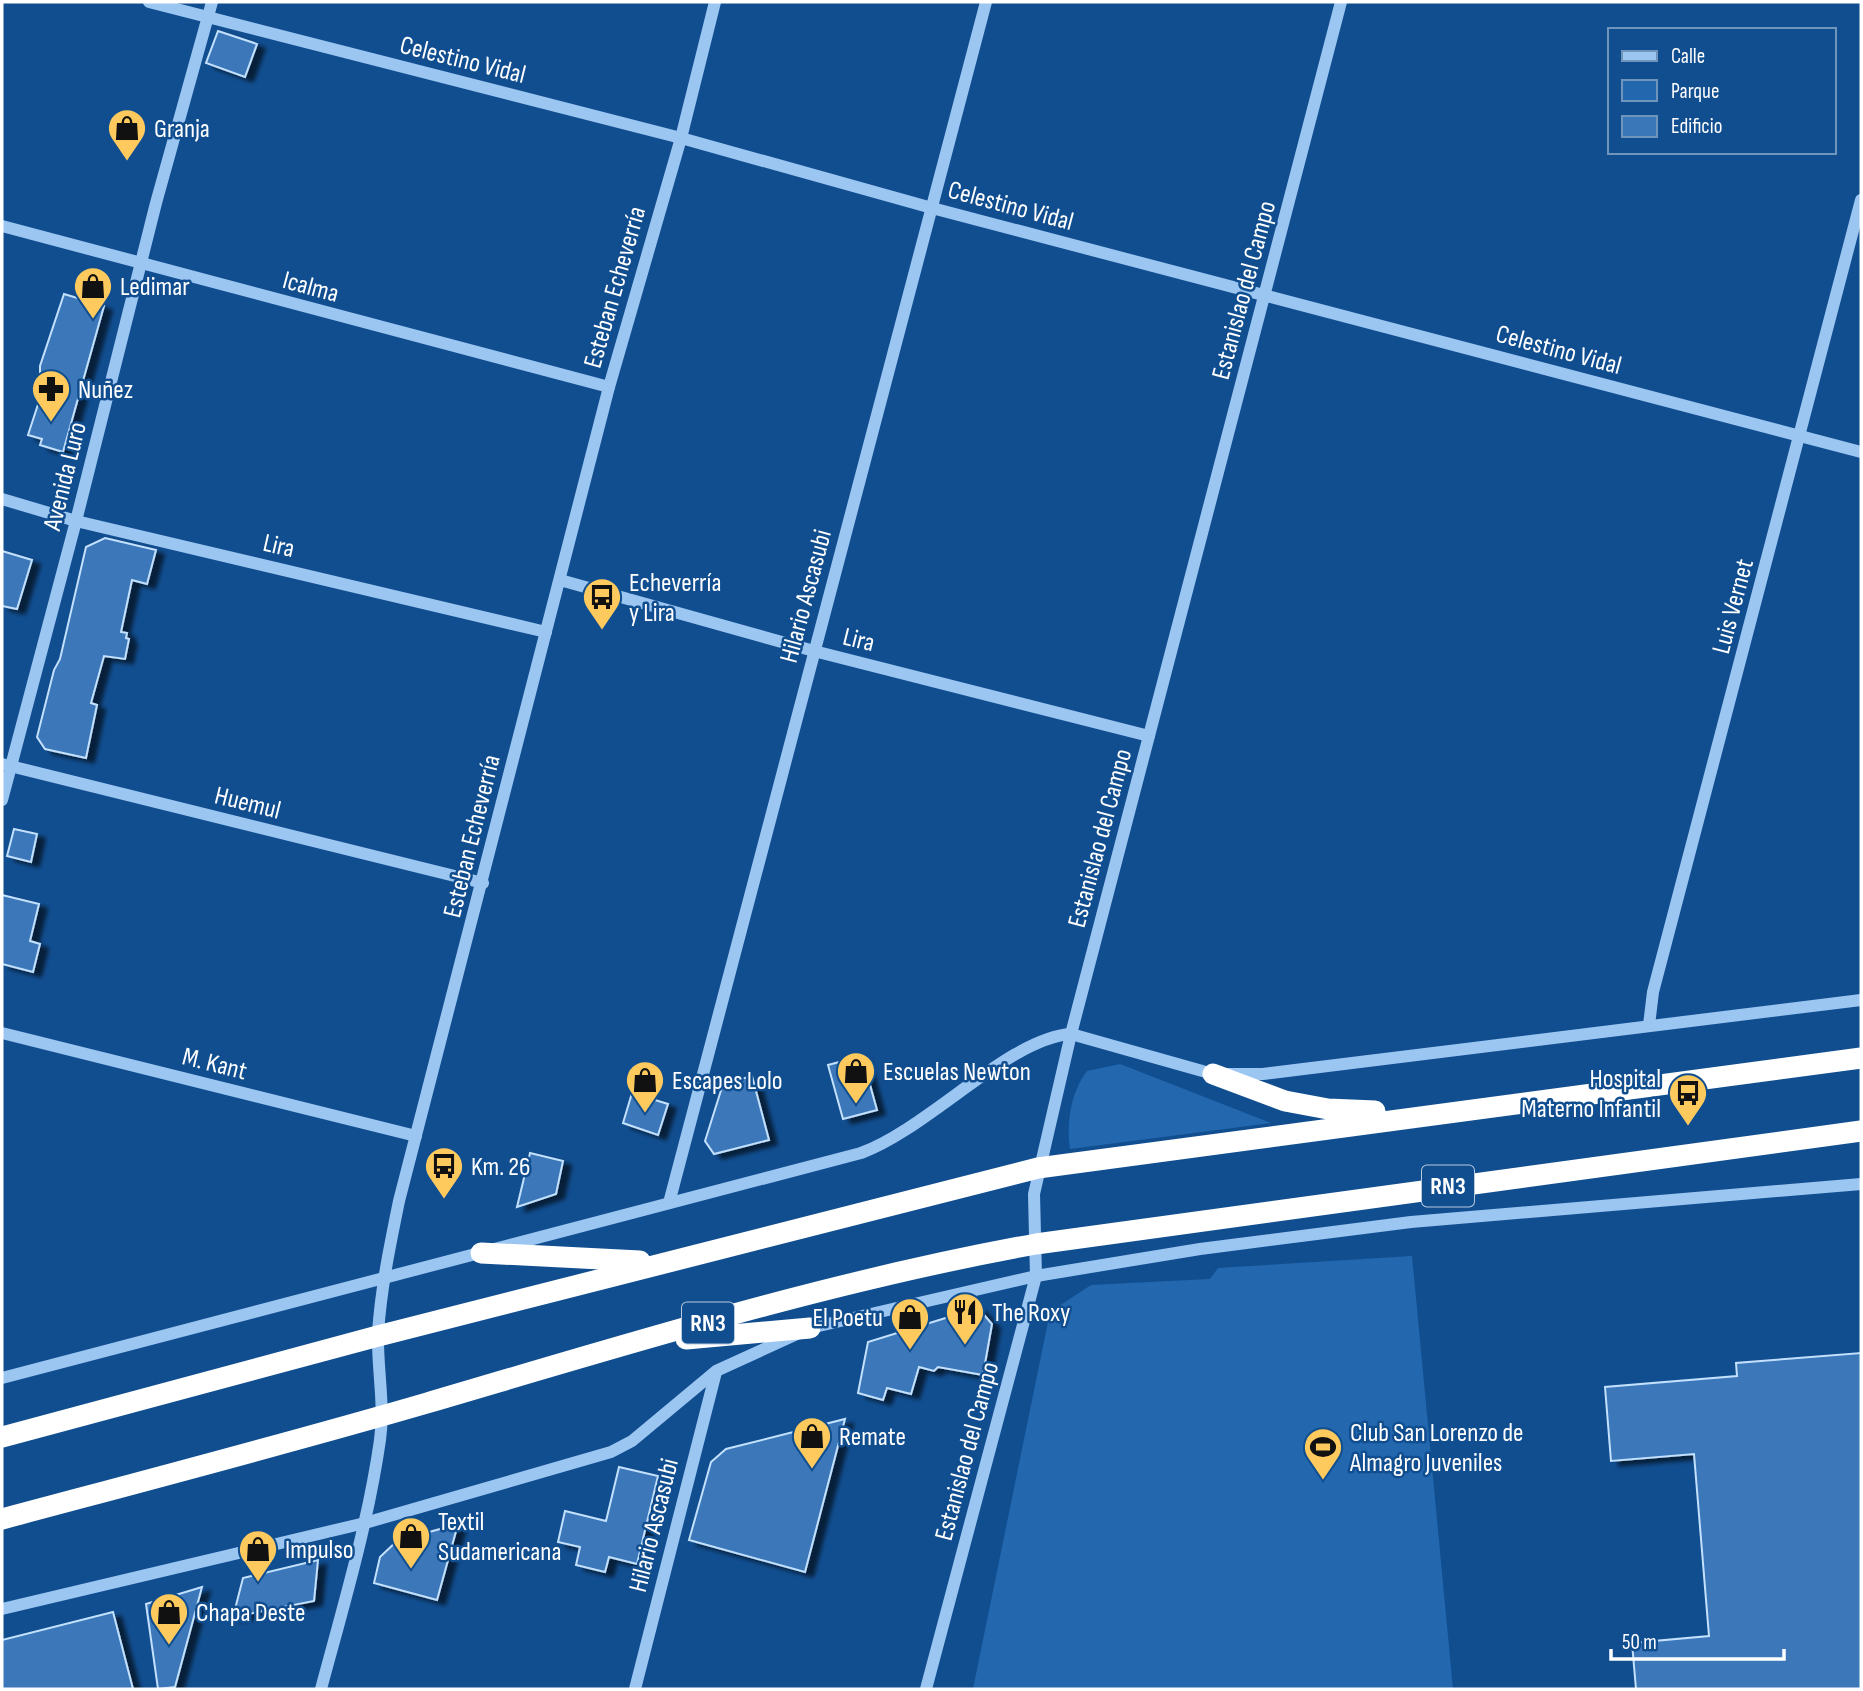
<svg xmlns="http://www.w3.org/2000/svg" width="1863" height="1691" viewBox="0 0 1863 1691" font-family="'Sofia Sans Condensed',sans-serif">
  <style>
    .green { fill: #2368af }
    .building { fill: #3a77b9; stroke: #c3e0fd; stroke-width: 2; filter: url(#shadow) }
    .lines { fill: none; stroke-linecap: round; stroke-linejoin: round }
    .minor { stroke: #9cc6f2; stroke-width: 12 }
    .highway { stroke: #fff; stroke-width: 21 }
    .labels { text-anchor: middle; stroke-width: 5; stroke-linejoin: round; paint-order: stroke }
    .shield { fill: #114e90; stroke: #b8cade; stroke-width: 2 }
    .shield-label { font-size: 24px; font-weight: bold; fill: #fff }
    .street-label { font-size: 26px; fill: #fff; stroke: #114e90 }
    .poi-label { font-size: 26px; fill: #fff; stroke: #114e90; text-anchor: start }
  </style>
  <defs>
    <filter id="shadow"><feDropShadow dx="8" dy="4.5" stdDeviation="2" flood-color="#0009"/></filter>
  </defs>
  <rect width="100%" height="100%" fill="#114e90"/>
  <g class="green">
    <path d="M 1120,1064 L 1271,1123 L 1070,1149 C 1066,1123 1071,1092 1087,1071 Z"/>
    <polygon points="1412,1256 1453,1689 973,1689 1050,1312 1091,1285 1210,1279 1218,1268"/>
  </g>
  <g class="building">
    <polygon points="218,31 257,44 245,77 206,63"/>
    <polygon points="64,294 104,306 63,452 40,445 42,439 28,435 44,386 40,384 40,366"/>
    <polygon points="105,538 156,550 147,584 132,580 121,632 127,633 126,638 129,639 125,659 104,656 91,703 97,705 86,758 45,749 37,737 54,670 60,659 86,547"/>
    <polygon points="2,551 32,560 17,609 2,606"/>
    <polygon points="14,829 37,834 31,862 7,856"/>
    <polygon points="2,895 39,904 30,941 40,944 33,972 2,964"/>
    <polygon points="862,1056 877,1110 843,1119 828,1065"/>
    <polygon points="752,1076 769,1140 714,1154 705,1141 723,1084"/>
    <polygon points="632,1093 668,1104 658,1135 623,1123"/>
    <polygon points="530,1153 563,1161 556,1194 517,1207"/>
    <polygon points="978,1308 992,1324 983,1375 938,1367 934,1371 919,1367 911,1394 887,1388 883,1400 858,1393 868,1342"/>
    <polygon points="1861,1353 1861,1689 1636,1689 1632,1643 1709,1636 1694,1454 1611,1461 1605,1387 1737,1376 1736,1363"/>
    <polygon points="845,1419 805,1572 689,1540 711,1462 726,1449"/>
    <polygon points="619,1467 658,1476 637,1564 609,1557 605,1572 576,1565 580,1547 558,1542 565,1511 606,1521"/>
    <polygon points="458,1524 437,1600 374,1583 380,1557 397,1541"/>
    <polygon points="318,1560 314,1601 233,1617 243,1578"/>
    <polygon points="202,1587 175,1687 158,1689 146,1604"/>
    <polygon points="113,1612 133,1689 2,1689 2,1640"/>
  </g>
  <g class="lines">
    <g class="minor">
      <polyline points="149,2 681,138 932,208 1861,452"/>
      <polyline points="2,226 609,387"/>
      <polyline points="2,499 76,521 546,632"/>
      <polyline points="560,580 814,651 1149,736"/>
      <polyline points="2,764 483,883"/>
      <polyline points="2,800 76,521 156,203 212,2"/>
      <polyline points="1649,1025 1653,992 1861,200"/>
      <polyline points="2,1033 416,1136"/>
      <polyline points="669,1203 986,2"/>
      <path d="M 2,1378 L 861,1153 C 929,1128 1009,1038 1071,1034 L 1213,1074 L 1263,1074 L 1861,1000"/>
      <polyline points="2,1609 365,1523 611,1452 632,1441 716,1371 810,1328 1036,1276 1200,1249 1411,1222 1861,1184"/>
      <path d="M 321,1689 C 343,1607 368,1524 380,1440 C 385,1404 377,1368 378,1333 C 381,1288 390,1245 399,1201 L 609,387 L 681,138 L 715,2"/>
      <polyline points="635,1689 716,1372"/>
      <polyline points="926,1689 1036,1276 1034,1194 1071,1034 1341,2"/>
    </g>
    <g class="highway">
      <polyline points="1213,1074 1285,1101 1328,1109 1375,1111"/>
      <polyline points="481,1253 640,1261"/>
      <polyline points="686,1339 810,1328"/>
      <polyline points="2,1437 378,1336 1038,1168 1861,1058"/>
      <path d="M 2,1519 C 144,1481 286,1444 427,1403 C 628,1344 830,1281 1036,1244 L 1861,1131"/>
    </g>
  </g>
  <defs>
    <g id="shop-pin" transform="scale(2.0125)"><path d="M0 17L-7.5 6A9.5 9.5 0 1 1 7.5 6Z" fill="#ffca5d" stroke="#114e90"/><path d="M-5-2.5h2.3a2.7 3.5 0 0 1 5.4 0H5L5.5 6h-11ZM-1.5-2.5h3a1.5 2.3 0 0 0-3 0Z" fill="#111"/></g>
    <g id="pharmacy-pin" transform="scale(2.0125)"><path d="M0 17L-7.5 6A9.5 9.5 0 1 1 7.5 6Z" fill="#ffca5d" stroke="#114e90"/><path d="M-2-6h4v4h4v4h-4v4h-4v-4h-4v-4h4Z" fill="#111"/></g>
    <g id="bus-pin" transform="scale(2.0125)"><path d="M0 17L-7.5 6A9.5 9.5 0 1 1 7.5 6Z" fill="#ffca5d" stroke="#114e90"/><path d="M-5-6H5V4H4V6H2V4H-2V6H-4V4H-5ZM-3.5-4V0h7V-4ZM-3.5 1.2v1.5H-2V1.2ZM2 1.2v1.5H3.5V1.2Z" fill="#111"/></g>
    <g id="restaurant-pin" transform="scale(2.0125)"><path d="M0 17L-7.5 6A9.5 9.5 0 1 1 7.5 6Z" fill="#ffca5d" stroke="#114e90"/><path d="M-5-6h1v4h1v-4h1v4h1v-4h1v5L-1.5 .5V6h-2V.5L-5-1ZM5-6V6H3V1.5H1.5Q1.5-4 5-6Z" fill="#111"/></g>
    <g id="stadium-pin" transform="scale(2.0125)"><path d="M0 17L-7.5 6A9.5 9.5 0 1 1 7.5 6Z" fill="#ffca5d" stroke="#114e90"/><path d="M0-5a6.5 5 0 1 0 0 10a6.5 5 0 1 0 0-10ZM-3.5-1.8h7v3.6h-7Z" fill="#111"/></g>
  </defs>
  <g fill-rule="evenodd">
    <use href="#shop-pin" x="127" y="128"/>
    <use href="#shop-pin" x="93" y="286"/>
    <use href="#pharmacy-pin" x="51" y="389"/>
    <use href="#bus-pin" x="602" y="597"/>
    <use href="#shop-pin" x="856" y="1071"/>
    <use href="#shop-pin" x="645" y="1080"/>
    <use href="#bus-pin" x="1688" y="1093"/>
    <use href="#bus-pin" x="444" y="1166"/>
    <use href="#restaurant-pin" x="965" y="1312"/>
    <use href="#shop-pin" x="910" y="1317"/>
    <use href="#shop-pin" x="812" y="1436"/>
    <use href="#stadium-pin" x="1323" y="1447"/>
    <use href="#shop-pin" x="411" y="1536"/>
    <use href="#shop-pin" x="258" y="1549"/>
    <use href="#shop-pin" x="169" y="1612"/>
  </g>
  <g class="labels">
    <g class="shield">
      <rect x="1422" y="1165.5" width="52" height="41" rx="5"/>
      <rect x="682" y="1302.5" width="52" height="41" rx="5"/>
    </g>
    <g class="shield-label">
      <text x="1448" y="1194">RN3</text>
      <text x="708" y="1331">RN3</text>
    </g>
    <g class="street-label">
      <text transform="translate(463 59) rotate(14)" y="9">Celestino Vidal</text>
      <text transform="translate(1011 205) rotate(15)" y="9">Celestino Vidal</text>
      <text transform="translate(311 286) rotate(15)" y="9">Icalma</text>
      <text transform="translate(614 287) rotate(-74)" y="9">Esteban Echeverría</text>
      <text transform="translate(1243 290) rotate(-75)" y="9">Estanislao del Campo</text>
      <text transform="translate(1559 349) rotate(15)" y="9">Celestino Vidal</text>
      <text transform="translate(64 476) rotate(-76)" y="9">Avenida Luro</text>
      <text transform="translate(279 545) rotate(13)" y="9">Lira</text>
      <text transform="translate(805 596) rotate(-75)" y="9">Hilario Ascasubi</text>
      <text transform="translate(1732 606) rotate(-75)" y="9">Luis Vernet</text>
      <text transform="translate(859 639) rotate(14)" y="9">Lira</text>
      <text transform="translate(248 802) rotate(14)" y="9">Huemul</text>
      <text transform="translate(471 836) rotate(-76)" y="9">Esteban Echeverría</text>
      <text transform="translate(1099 838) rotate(-75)" y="9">Estanislao del Campo</text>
      <text transform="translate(215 1063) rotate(14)" y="9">M. Kant</text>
      <text transform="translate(966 1451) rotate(-75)" y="9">Estanislao del Campo</text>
      <text transform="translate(653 1525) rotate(-76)" y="9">Hilario Ascasubi</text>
    </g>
    <g class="poi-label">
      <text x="154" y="137">Granja</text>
      <text x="120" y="295">Ledimar</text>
      <text x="78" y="398">Nuñez</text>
      <text x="629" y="591">Echeverría<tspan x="629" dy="30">y Lira</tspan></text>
      <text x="883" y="1080">Escuelas Newton</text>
      <text x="1661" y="1087" text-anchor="end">Hospital<tspan x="1661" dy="30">Materno Infantil</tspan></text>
      <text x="672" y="1089">Escapes Lolo</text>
      <text x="471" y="1175">Km. 26</text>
      <text x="992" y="1321">The Roxy</text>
      <text x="883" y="1326" text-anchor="end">El Poetu</text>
      <text x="1350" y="1441">Club San Lorenzo de<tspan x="1350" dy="30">Almagro Juveniles</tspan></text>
      <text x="839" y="1445">Remate</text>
      <text x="438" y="1530">Textil<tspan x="438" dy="30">Sudamericana</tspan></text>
      <text x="285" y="1558">Impulso</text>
      <text x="196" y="1621">Chapa Deste</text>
    </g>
  </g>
  <rect width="1863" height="1691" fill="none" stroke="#ffffff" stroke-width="7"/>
  <rect x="1608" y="28" width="228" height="126" fill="#114e90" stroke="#7095bc" stroke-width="2"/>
  <rect x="1622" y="51" width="35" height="10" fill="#9cc6f2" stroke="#7095bc" stroke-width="2"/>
  <text x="1671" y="63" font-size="21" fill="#ffffff">Calle</text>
  <rect x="1622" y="80" width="35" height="21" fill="#2368af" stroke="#7095bc" stroke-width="2"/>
  <text x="1671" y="98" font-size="21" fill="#ffffff">Parque</text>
  <rect x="1622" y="116" width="35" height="21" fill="#3a77b9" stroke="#7095bc" stroke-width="2"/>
  <text x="1671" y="133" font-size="21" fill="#ffffff">Edificio</text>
  <path d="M1611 1649v10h173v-10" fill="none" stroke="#ffffff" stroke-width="3.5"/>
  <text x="1622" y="1649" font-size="21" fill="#ffffff" stroke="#114e90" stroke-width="5" paint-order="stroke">50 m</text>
</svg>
